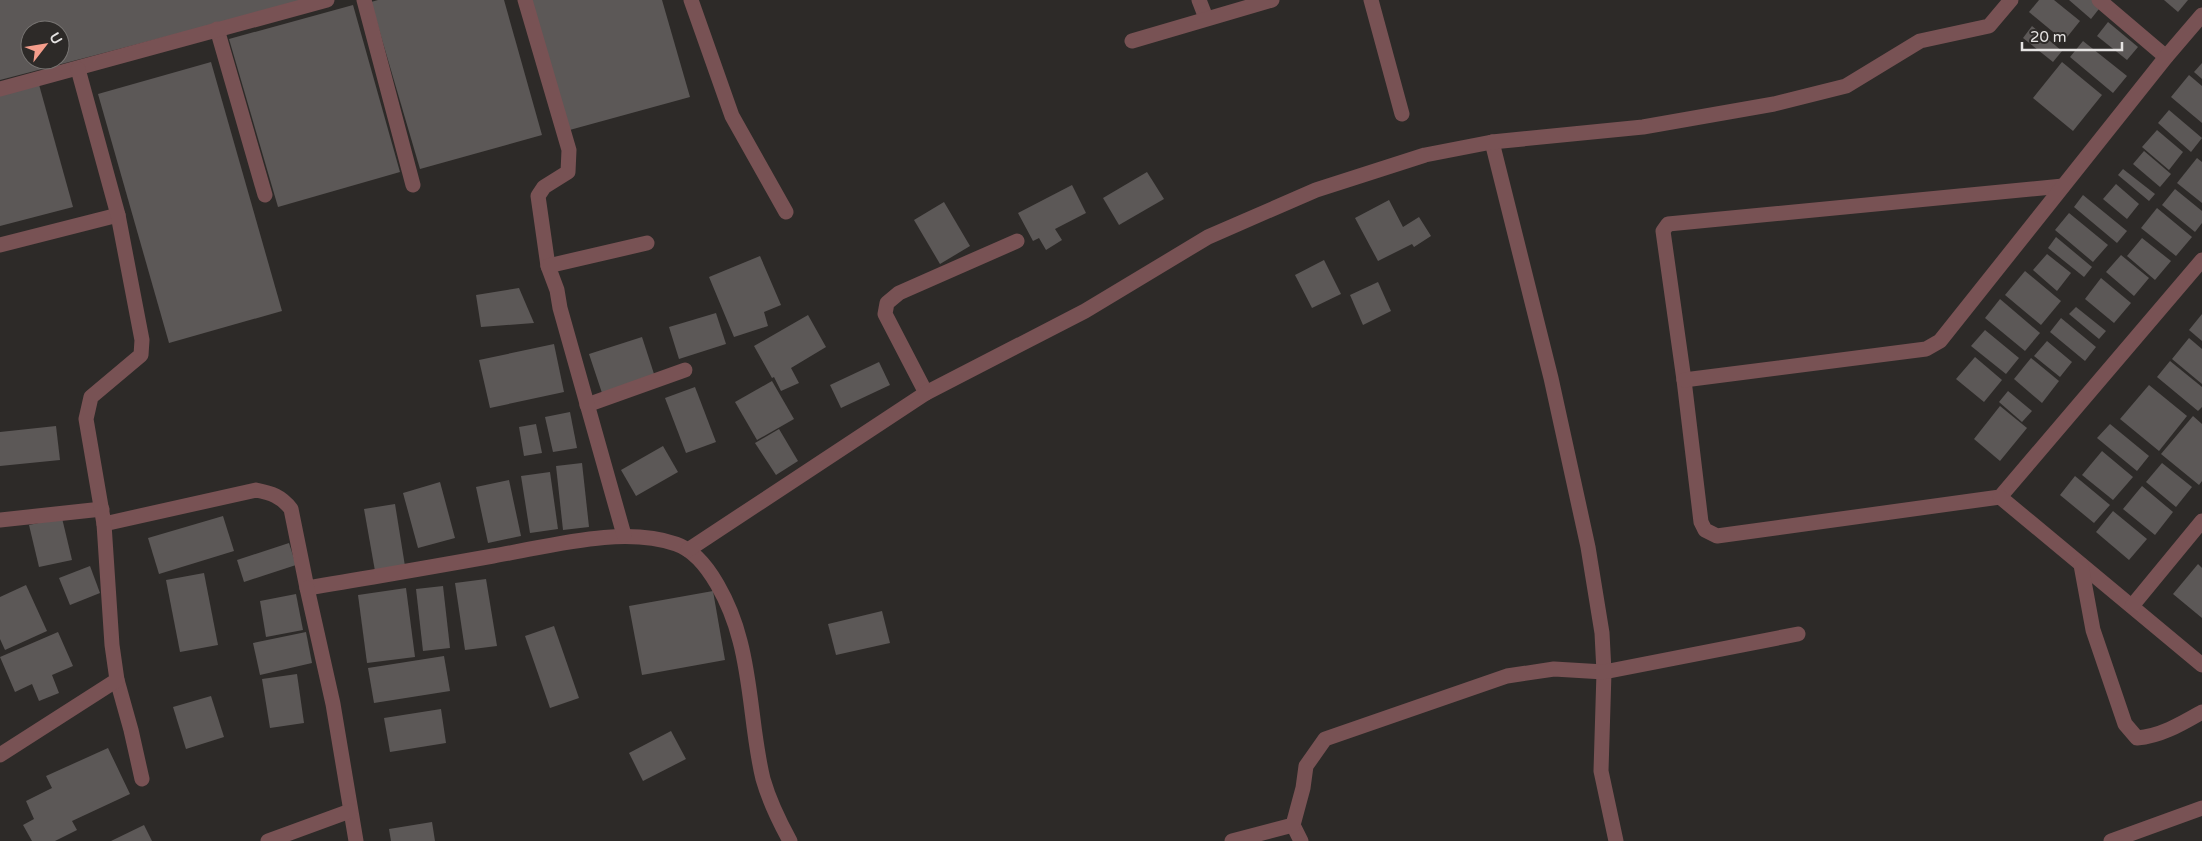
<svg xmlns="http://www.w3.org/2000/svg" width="2202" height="841" viewBox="0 0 2202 841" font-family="'Varela Round',sans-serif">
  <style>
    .building { fill: #5c5857; fill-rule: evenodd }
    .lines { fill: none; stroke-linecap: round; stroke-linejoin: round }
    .lane { stroke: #785254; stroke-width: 15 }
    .street { stroke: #785254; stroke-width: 15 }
  </style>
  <rect width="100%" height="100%" fill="#2d2a28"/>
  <g class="building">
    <path d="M 0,0 L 303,0 L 303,1 L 0,80 ZM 30,30 L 60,30 L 60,60 L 30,60 Z"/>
    <polygon points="378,0 504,0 542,135 420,169 371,2"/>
    <polygon points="529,0 662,0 690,97 566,131"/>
    <polygon points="2039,0 2054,0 2080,21 2064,41 2029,12"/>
    <polygon points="2069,0 2106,0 2091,19"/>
    <polygon points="2164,0 2188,0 2178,12"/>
    <polygon points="353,5 400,172 278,207 229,39"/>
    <polygon points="2108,22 2138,47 2127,60 2097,36"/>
    <polygon points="2032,26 2062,51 2053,62 2023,38"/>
    <polygon points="2083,41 2127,76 2113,93 2070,57"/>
    <polygon points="211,62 282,311 169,343 98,94"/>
    <polygon points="2062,62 2102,95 2073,131 2033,98"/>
    <polygon points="2202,63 2202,79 2194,72"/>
    <polygon points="2189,75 2202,86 2202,123 2171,97"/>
    <polygon points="38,81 73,207 0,226 0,92"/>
    <polygon points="2169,110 2202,138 2191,152 2158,123"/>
    <polygon points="2157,130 2183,152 2169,170 2142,147"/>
    <polygon points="2144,151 2171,174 2160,187 2133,164"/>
    <polygon points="2197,158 2202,162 2202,203 2177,183"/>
    <polygon points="2123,169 2155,194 2149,201 2118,175"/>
    <polygon points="1147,172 1164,199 1119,225 1103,198"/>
    <polygon points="2116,184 2139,204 2127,219 2103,199"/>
    <polygon points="1072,185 1086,213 1055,229 1062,240 1046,250 1039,238 1033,241 1018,213"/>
    <polygon points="2175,189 2202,211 2202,223 2195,232 2162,205"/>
    <polygon points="2083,195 2127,231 2117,243 2074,207"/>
    <polygon points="1389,200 1403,227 1419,217 1431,236 1414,247 1412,244 1378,261 1355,218"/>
    <polygon points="944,202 970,246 940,264 914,220"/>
    <polygon points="2157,208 2192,237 2176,256 2141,228"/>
    <polygon points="2069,213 2108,245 2093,262 2055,230"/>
    <polygon points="2056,237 2092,267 2084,277 2048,248"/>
    <polygon points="2142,238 2171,261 2155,280 2127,256"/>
    <polygon points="2047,254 2071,273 2057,291 2033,270"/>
    <polygon points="2121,255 2149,278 2134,296 2106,272"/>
    <polygon points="760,256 781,305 764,312 768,326 734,337 709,277"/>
    <polygon points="1324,260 1341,294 1312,308 1295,275"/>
    <polygon points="2025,271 2061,301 2041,325 2005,295"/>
    <polygon points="2101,278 2131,303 2114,323 2085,299"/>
    <polygon points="1378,282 1391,311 1363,325 1350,295"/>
    <polygon points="519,288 534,323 481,327 476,295"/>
    <polygon points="2000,299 2040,333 2025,351 1985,318"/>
    <polygon points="2076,307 2106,331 2099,339 2069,314"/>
    <polygon points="716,313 726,344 679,359 669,327"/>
    <polygon points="2202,314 2202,341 2189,330"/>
    <polygon points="808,315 826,347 791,368 799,383 781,391 774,377 772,378 754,346"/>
    <polygon points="2061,318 2096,347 2085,361 2050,332"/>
    <polygon points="1985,330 2019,358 2006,374 1971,346"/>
    <polygon points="642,337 655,377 602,393 589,354"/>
    <polygon points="2189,338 2202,349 2202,384 2172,359"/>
    <polygon points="2047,341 2072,362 2060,377 2034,356"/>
    <polygon points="554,344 564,392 490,408 479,360"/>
    <polygon points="1975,357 2002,380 1984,402 1956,379"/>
    <polygon points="2031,358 2059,381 2042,403 2014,379"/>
    <polygon points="2170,361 2202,387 2202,407 2198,411 2157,377"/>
    <polygon points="879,362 890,385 841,408 830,385"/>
    <polygon points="772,381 794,419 757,440 735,402"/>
    <polygon points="2149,385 2187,416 2159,451 2120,419"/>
    <polygon points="695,387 716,442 686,453 665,398"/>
    <polygon points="2008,391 2032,411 2022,422 1999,402"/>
    <polygon points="2000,406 2027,428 2000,461 1974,439"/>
    <polygon points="570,412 577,448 553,452 545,417"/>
    <polygon points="2193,416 2202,424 2202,481 2199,485 2161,454"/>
    <polygon points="536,424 542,453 524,456 519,427"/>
    <polygon points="2110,424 2149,456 2137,471 2097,438"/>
    <polygon points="56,426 60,460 0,466 0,432"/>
    <polygon points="779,429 798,461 776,475 755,443"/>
    <polygon points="663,446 678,472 636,496 621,470"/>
    <polygon points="2102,451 2133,477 2113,500 2082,475"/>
    <polygon points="582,463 589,527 563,530 556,466"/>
    <polygon points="2162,463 2192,487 2176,507 2146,482"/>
    <polygon points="550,472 558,529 530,533 521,476"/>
    <polygon points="2075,476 2110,505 2094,523 2060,495"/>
    <polygon points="509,480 521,536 488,543 476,487"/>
    <polygon points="440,482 455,538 418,548 403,493"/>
    <polygon points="2142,486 2173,512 2155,535 2123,509"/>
    <polygon points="395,504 405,566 375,571 364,509"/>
    <polygon points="2113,511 2147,539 2129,560 2096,532"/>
    <polygon points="223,516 234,551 159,574 148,538"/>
    <polygon points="62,518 72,560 39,567 29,525"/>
    <polygon points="289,543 296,565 244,582 237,560"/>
    <polygon points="2198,564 2202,568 2202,618 2173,594"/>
    <polygon points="90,566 100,593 70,605 59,578"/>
    <polygon points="204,573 218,645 180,652 166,580"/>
    <polygon points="486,579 497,646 465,650 455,583"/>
    <polygon points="26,585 47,631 5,650 0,639 0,597"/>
    <polygon points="443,586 450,648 423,651 416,589"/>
    <polygon points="406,588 415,657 367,663 358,595"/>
    <polygon points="713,591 725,660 642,675 629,606"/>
    <polygon points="296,594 303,630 266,637 260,601"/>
    <polygon points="882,611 890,643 836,655 828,624"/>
    <polygon points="554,626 579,698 550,708 525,636"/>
    <polygon points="58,632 73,666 52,675 59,693 39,701 32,684 15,692 0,657"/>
    <polygon points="306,632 312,663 260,675 253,643"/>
    <polygon points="444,656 450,691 374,703 368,668"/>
    <polygon points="297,674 304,723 270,728 262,679"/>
    <polygon points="211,696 224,737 186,749 173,707"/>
    <polygon points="441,709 446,743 390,752 384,718"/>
    <polygon points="671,731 686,759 643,781 629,753"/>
    <polygon points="108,748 130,794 72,821 77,830 55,841 32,841 23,825 34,819 26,801 52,788 46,776"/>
    <polygon points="432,822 435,841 391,841 389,829"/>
    <polygon points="144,825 152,841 111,841"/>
  </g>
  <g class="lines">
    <polyline class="lane" points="926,393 885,314 887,303 899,293 1017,241"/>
    <g class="street">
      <polyline points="364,0 413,185"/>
      <polyline points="525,0 569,150 568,172 544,187 538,196 548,266"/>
      <polyline points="691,0 732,116 786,212"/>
      <polyline points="1199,0 1206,18"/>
      <polyline points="1371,0 1402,114"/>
      <polyline points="2099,0 2166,57"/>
      <polyline points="217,29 265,195"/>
      <polyline points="1132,41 1272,0"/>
      <polyline points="0,89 327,0"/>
      <polyline points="1492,142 1551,378 1588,547 1602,633 1604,672 1601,771 1616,841"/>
      <polyline points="2063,186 1668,224 1663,231 1684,380 1701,522 1705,530 1717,536 2000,497 2202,260"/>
      <polyline points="0,245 118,215"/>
      <polyline points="1684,380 1926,349 1940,341 2166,57 2202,15"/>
      <polyline points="587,405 685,370"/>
      <polyline points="2000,497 2202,665"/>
      <polyline points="0,520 102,509"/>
      <path d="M 104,524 L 256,490 C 271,493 281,496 291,509 L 307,588 C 369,578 431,567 493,556 C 548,547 622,525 676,544 C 709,555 732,609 740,641 C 752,686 752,734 763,779 C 769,800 779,821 790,841"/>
      <polyline points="624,535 560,308 557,290 548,266 647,243"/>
      <polyline points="688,550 926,393 1085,311 1208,237 1316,190 1425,155 1492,142 1643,127 1774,104 1846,86 1920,41 1989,26 2011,0"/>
      <path d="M 2081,565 L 2093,630 L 2125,724 L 2137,738 C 2161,736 2181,724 2202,712"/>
      <polyline points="307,588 333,704 356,841"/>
      <polyline points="2132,606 2202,521"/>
      <polyline points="117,680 131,730 142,779"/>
      <polyline points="0,755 117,680 112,645 104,524 86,419 91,397 141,355 142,340 118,215 78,69"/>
      <polyline points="1293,825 1301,841"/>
      <polyline points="268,841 350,811"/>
      <polyline points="1232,841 1293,825 1303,788 1306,766 1325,739 1507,676 1554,669 1604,672 1798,634"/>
      <polyline points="2111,841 2202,808"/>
    </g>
  </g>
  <g transform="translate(45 45) rotate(59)"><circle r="24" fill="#2d2a28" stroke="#777472"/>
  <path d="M0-4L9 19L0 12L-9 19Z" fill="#f49d8b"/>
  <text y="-8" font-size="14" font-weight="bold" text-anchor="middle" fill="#e5e3e2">U</text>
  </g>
  <path d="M2022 42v8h100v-8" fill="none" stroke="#e5e3e2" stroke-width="2.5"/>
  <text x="2030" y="42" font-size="15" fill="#e5e3e2" stroke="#2d2a28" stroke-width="4" paint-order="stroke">20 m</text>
</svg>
